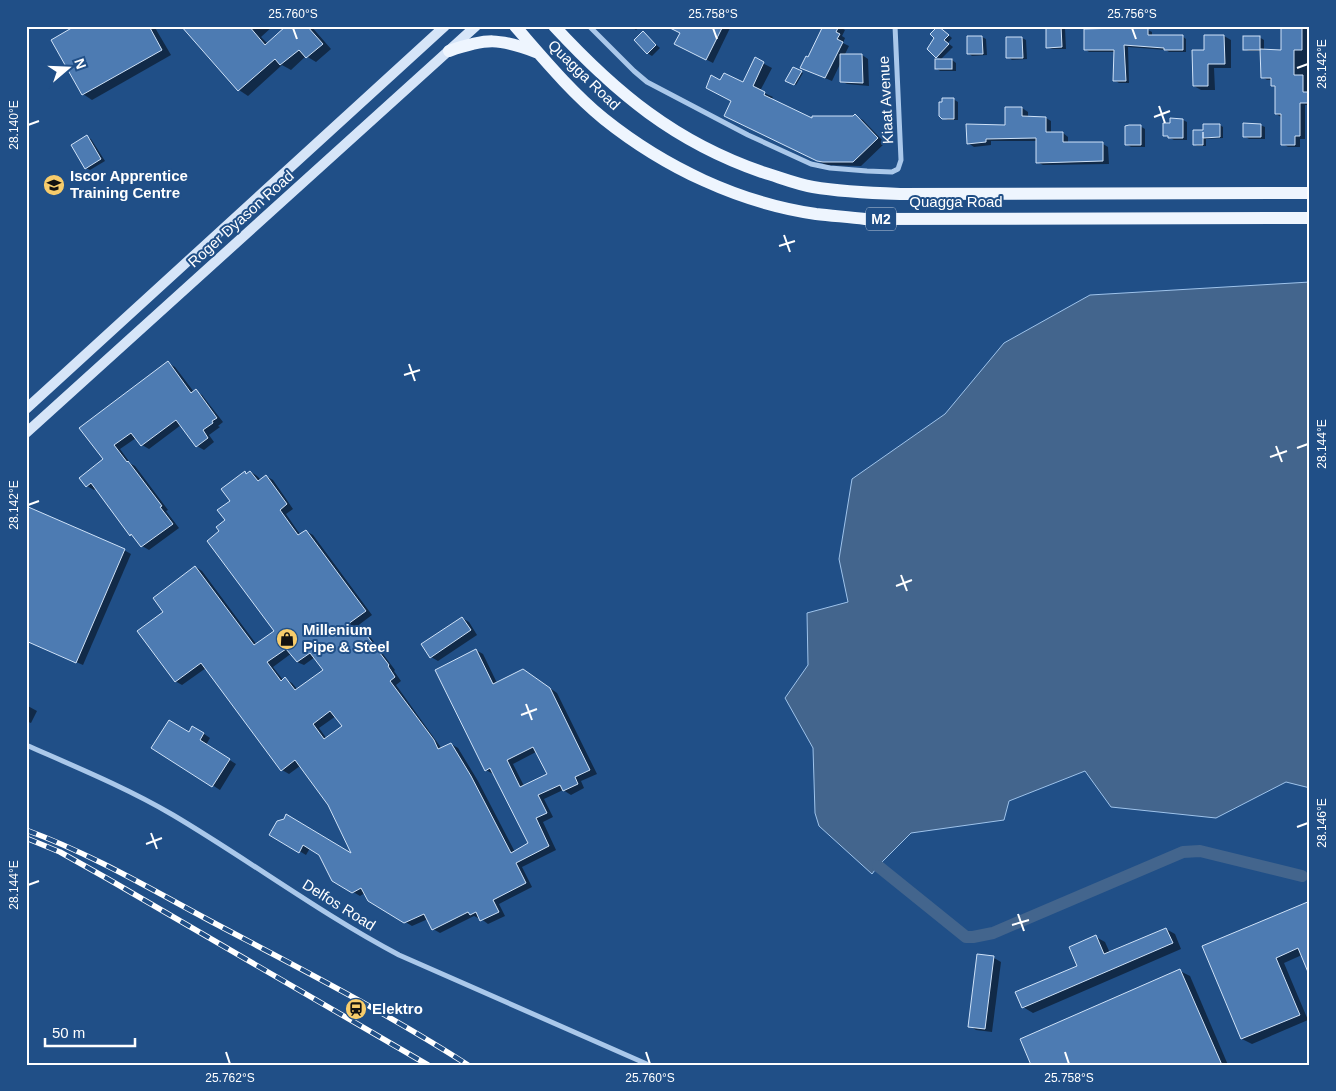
<svg xmlns="http://www.w3.org/2000/svg" width="1336" height="1091" viewBox="0 0 1336 1091" font-family="Arial,sans-serif">
  <style>
    .water { fill: #43658d; stroke: #9ec3eb }
    .shadow { fill: #0007; fill-rule: evenodd }
    .lines { fill: none; stroke-linecap: round; stroke-linejoin: round }
    .canal { stroke: #43658d; stroke-width: 12 }
    .building { fill: #4d7bb2; stroke: #cfe2f8; fill-rule: evenodd }
    .street { stroke: #aac8ea; stroke-width: 5 }
    .secondary { stroke: #d6e5f8; stroke-width: 10 }
    .primary { stroke: #eef5fe; stroke-width: 12 }
    .rail-casing { stroke: #fff; stroke-width: 5.5 }
    .rail { stroke: #204f87; stroke-width: 4; stroke-dasharray: 11; stroke-linecap: butt }
    .ticks { fill: none; stroke: #fff; stroke-width: 2 }
    .labels { text-anchor: middle; stroke-width: 4; stroke-linejoin: round; paint-order: stroke }
    .shield { fill: #204f87; stroke: #bccadb; stroke-width: 1 }
    .shield-label { font-size: 14px; font-weight: bold; fill: #fff }
    .street-label { font-size: 15px; fill: #fff; stroke: #204f87 }
    .poi-label { font-size: 15px; font-weight: bold; fill: #fff; stroke: #204f87; text-anchor: start }
    .neatline { fill: none; stroke: #fff; stroke-width: 2 }
    .ticks-label { font-size: 12px; text-anchor: middle; fill: #fff }
  </style>
  <rect width="100%" height="100%" fill="#204f87"/>
  <polygon class="water" points="1310,282 1310,788 1286,782 1216,818 1111,807 1085,771 1009,801 1004,820 911,833 878,866 872,874 819,826 815,813 813,748 785,698 808,665 807,613 848,602 839,559 852,479 945,414 1004,343 1090,295"/>
  <g class="shadow">
    <polygon points="78,26 154,26 171,55 92,100 83,94"/>
    <polygon points="245,26 273,26 261,37 268,44 283,30 280,26 311,26 331,49 316,62 306,56 291,70 282,65 248,96 239,90"/>
    <polygon points="630,26 641,26 636,30"/>
    <polygon points="712,26 731,26 713,63 682,47"/>
    <polygon points="838,26 845,30 842,36 845,38 843,43 849,46 844,56 862,55 868,59 869,86 847,84 841,81 841,62 832,81 808,71 809,58"/>
    <polygon points="1047,26 1062,26 1065,28 1066,49 1052,49 1047,47"/>
    <polygon points="1282,26 1307,26 1307,35 1310,35 1310,75 1308,75 1310,105 1305,105 1305,139 1300,139 1300,147 1288,147 1283,144 1281,117 1276,114 1276,88 1272,85 1272,80 1267,80 1262,77 1262,51 1249,51 1244,49 1259,37 1264,40 1264,51 1283,51"/>
    <polygon points="939,27 952,38 948,43 953,47 941,59 937,57 936,38"/>
    <polygon points="1148,30 1152,32 1152,36 1182,36 1186,39 1186,52 1169,52 1166,50 1128,47 1129,83 1119,83 1114,80 1115,52 1089,52 1085,49 1085,31"/>
    <polygon points="643,33 660,48 652,56 647,53"/>
    <polygon points="1205,36 1224,36 1231,40 1231,68 1214,68 1215,90 1201,90 1194,86 1205,51"/>
    <polygon points="982,37 986,39 987,55 972,56 968,53"/>
    <polygon points="1007,38 1022,38 1026,40 1027,59 1012,60 1008,57"/>
    <polygon points="755,59 772,68 760,91 773,97 771,100 812,119 853,117 855,116 863,120 885,143 861,166 826,165 734,120 733,101 721,81 743,84"/>
    <polygon points="952,60 956,63 956,71 940,71 936,68"/>
    <polygon points="793,68 803,73 796,85 787,80"/>
    <polygon points="953,99 958,102 958,120 948,120 943,118"/>
    <polygon points="1022,108 1028,112 1028,118 1046,118 1051,121 1051,133 1063,133 1068,137 1068,144 1103,144 1108,147 1109,164 1043,165 1037,162 1037,141 991,141 991,145 974,147 968,143 1006,127"/>
    <polygon points="1183,120 1187,122 1187,140 1174,140 1164,135 1172,124"/>
    <polygon points="1204,125 1220,125 1223,127 1223,138 1206,139 1206,146 1197,146 1194,144 1204,131"/>
    <polygon points="1260,125 1265,127 1265,139 1249,139 1244,136"/>
    <polygon points="1140,126 1145,129 1145,147 1131,147 1126,144"/>
    <polygon points="87,137 91,139 105,161 90,170 86,168"/>
    <polygon points="168,363 175,367 194,392 196,391 202,395 223,422 218,426 220,427 209,435 214,442 204,450 197,446 181,425 149,449 142,445 136,438 120,449 131,464 135,466 168,510 166,511 179,528 149,550 142,546 135,537 131,535 96,488 94,490 87,486 81,478 105,459"/>
    <path d="M 251,472 L 257,476 L 261,480 L 266,476 L 273,480 L 293,509 L 286,514 L 297,530 L 301,535 L 306,531 L 313,535 L 372,615 L 352,630 L 364,633 L 371,638 L 395,670 L 394,671 L 401,681 L 396,685 L 442,749 L 451,744 L 458,748 L 478,781 L 515,852 L 530,844 L 494,773 L 493,774 L 486,770 L 476,650 L 483,654 L 497,683 L 530,674 L 557,693 L 597,774 L 581,781 L 584,788 L 571,795 L 563,790 L 544,799 L 553,817 L 543,822 L 556,850 L 522,867 L 532,887 L 499,904 L 505,916 L 488,924 L 480,918 L 478,918 L 474,916 L 440,933 L 433,929 L 428,919 L 412,926 L 369,900 L 365,893 L 360,896 L 333,880 L 320,854 L 310,848 L 306,855 L 271,834 L 354,856 L 329,804 L 300,766 L 289,774 L 282,770 L 206,668 L 182,685 L 175,681 L 165,612 L 196,567 L 202,571 L 257,645 L 275,631 L 221,532 L 227,521 L 232,502 L 245,473 L 248,474 ZM 292,653 L 297,662 L 304,665 L 315,657 L 325,670 L 298,690 L 292,683 L 285,679 L 283,680 L 273,667 ZM 336,716 L 343,727 L 327,739 L 319,728 ZM 536,752 L 548,774 L 524,786 L 513,764 Z"/>
    <polygon points="124,550 131,554 83,665 26,640"/>
    <polygon points="462,618 469,622 477,635 438,661 431,657"/>
    <polygon points="26,705 37,711 31,723 26,721"/>
    <polygon points="200,731 210,738 206,745 236,764 220,790 153,747 189,734"/>
    <polygon points="1310,902 1302,955 1284,963 1308,1020 1252,1044 1242,1039 1204,947"/>
    <polygon points="1166,929 1175,934 1181,949 1033,1013 1023,1007 1079,966 1096,937 1105,942 1110,953"/>
    <polygon points="994,958 1001,962 992,1032 976,1030 970,1026"/>
    <polygon points="1180,971 1190,976 1228,1065 1033,1065"/>
  </g>
  <g class="lines">
    <polyline class="canal" points="878,866 966,937 973,937 993,933 1183,852 1200,851 1302,876"/>
  </g>
  <g class="building">
    <polygon points="75,26 149,26 162,50 82,95 51,40"/>
    <polygon points="181,26 249,26 265,45 286,26 307,26 323,44 306,58 299,50 280,65 275,59 238,91"/>
    <polygon points="666,26 723,26 706,60 674,44 680,33"/>
    <polygon points="823,26 839,26 836,32 840,34 837,39 843,42 825,78 800,68 806,56 808,57"/>
    <polygon points="938,26 949,35 944,40 949,44 936,58 927,49 934,38 930,34"/>
    <polygon points="1046,26 1061,26 1062,47 1046,48"/>
    <polygon points="1281,26 1302,26 1302,50 1294,50 1294,75 1303,75 1303,92 1309,92 1309,103 1300,103 1300,136 1295,136 1295,145 1281,145 1281,114 1275,114 1275,86 1271,86 1271,78 1261,78 1260,49 1281,50"/>
    <polygon points="1120,28 1148,28 1148,35 1183,35 1183,50 1164,50 1164,48 1124,45 1126,81 1113,81 1114,50 1084,50 1084,29"/>
    <polygon points="643,31 656,45 647,54 634,40"/>
    <polygon points="1204,35 1224,35 1225,64 1208,64 1208,86 1193,86 1192,50 1204,50"/>
    <polygon points="967,36 982,36 983,54 967,54"/>
    <rect x="1243" y="36" width="17" height="14"/>
    <polygon points="1006,37 1022,37 1023,58 1006,58"/>
    <polygon points="840,54 862,54 863,83 840,82"/>
    <polygon points="755,57 764,62 753,86 765,92 764,95 812,118 812,116 853,116 855,114 878,138 853,162 823,162 817,161 724,116 731,101 706,88 711,75 720,80 724,73 743,82"/>
    <rect x="935" y="59" width="17" height="10"/>
    <polygon points="793,67 802,71 794,85 785,81"/>
    <polygon points="942,98 954,98 954,119 942,119 939,116 939,102 942,102"/>
    <polygon points="1005,107 1022,107 1022,116 1046,117 1046,132 1063,132 1063,142 1103,142 1103,161 1036,163 1036,138 986,139 986,142 967,144 966,124 1005,125"/>
    <polygon points="1170,118 1183,119 1183,138 1168,138 1168,136 1163,136 1163,123 1170,123"/>
    <polygon points="1243,123 1261,124 1261,137 1243,137"/>
    <polygon points="1203,124 1220,124 1220,137 1203,138 1203,132 1203,145 1193,145 1193,130 1203,130"/>
    <polygon points="1129,125 1141,125 1141,145 1125,145 1125,126"/>
    <polygon points="87,135 101,159 85,169 71,145"/>
    <polygon points="168,361 191,393 196,389 217,418 212,421 213,423 203,430 208,438 196,447 176,420 141,446 131,433 114,445 127,462 128,461 162,506 160,507 173,524 141,547 131,534 130,536 91,483 86,487 79,478 103,459 79,428"/>
    <path d="M 245,471 L 246,474 L 250,471 L 258,481 L 266,475 L 287,504 L 280,510 L 290,524 L 298,535 L 306,530 L 366,611 L 344,627 L 364,632 L 389,665 L 388,666 L 395,677 L 390,681 L 434,740 L 438,749 L 451,743 L 471,776 L 511,853 L 528,843 L 490,768 L 485,771 L 435,670 L 476,649 L 493,684 L 523,669 L 550,688 L 590,770 L 575,777 L 578,784 L 563,791 L 560,785 L 538,795 L 547,813 L 536,818 L 549,846 L 516,863 L 526,883 L 493,900 L 499,912 L 480,921 L 476,912 L 470,915 L 468,912 L 432,930 L 424,914 L 404,923 L 368,901 L 361,888 L 352,893 L 332,881 L 319,855 L 303,845 L 299,853 L 269,835 L 277,821 L 284,819 L 286,814 L 351,853 L 328,805 L 295,760 L 281,771 L 201,663 L 175,682 L 137,631 L 163,612 L 153,598 L 195,566 L 254,645 L 274,631 L 207,541 L 219,531 L 216,527 L 225,520 L 217,510 L 230,501 L 221,489 ZM 286,649 L 297,662 L 310,653 L 323,670 L 295,690 L 285,677 L 281,681 L 267,662 ZM 330,711 L 342,726 L 324,739 L 313,724 ZM 533,747 L 547,774 L 520,787 L 507,760 Z"/>
    <polygon points="26,506 125,549 76,663 26,641"/>
    <polygon points="462,617 471,630 430,658 421,644"/>
    <polygon points="169,720 189,732 192,726 204,733 200,740 230,759 212,787 151,748"/>
    <polygon points="1310,901 1310,977 1298,948 1276,958 1300,1015 1241,1039 1202,946"/>
    <polygon points="1166,928 1173,943 1022,1008 1015,992 1077,966 1069,947 1096,935 1104,954"/>
    <polygon points="977,954 994,956 985,1029 968,1027"/>
    <polygon points="1180,969 1222,1065 1031,1065 1020,1039"/>
  </g>
  <g class="lines">
    <g class="street">
      <polyline points="589,26 634,71 647,82 748,135 811,164 830,168 867,171 892,172 898,169 901,160 895,26"/>
      <path d="M 26,745 C 76,767 127,788 173,815 C 249,860 321,914 399,955 L 649,1065"/>
    </g>
    <g class="secondary">
      <polyline points="26,409 445,26"/>
      <polyline points="26,433 476,26"/>
    </g>
    <g class="primary">
      <path d="M 515,26 C 543,58 571,92 604,119 C 664,167 739,203 816,214 C 833,216 849,217 865,219 L 1310,218"/>
      <path d="M 554,26 C 616,93 675,142 762,172 C 779,177 796,184 813,187 C 842,192 871,193 900,194 L 1310,193"/>
      <path d="M 449,51 C 487,38 498,38 536,52"/>
    </g>
    <g class="rail-casing">
      <g id="rail">
        <path d="M 26,830 C 92,854 154,891 216,924 C 301,969 387,1013 468,1065"/>
        <polyline points="26,838 60,852 108,879 428,1065"/>
      </g>
    </g>
    <use href="#rail" class="rail"/>
  </g>
  <path class="ticks" d="M 293,28 L 297,39M 713,28 L 717,39M 1132,28 L 1136,39M 1297,68 L 1308,64M 1159,106 L 1165,123M 1154,117 L 1170,111M 28,125 L 39,121M 784,235 L 790,252M 779,246 L 795,241M 409,364 L 415,381M 404,375 L 420,370M 1276,446 L 1282,462M 1297,448 L 1308,444M 1270,457 L 1287,451M 28,505 L 39,501M 901,575 L 907,591M 896,586 L 912,580M 526,704 L 532,720M 521,715 L 537,709M 1297,827 L 1308,823M 151,833 L 157,849M 146,844 L 162,838M 28,885 L 39,881M 1018,914 L 1024,931M 1012,925 L 1029,920M 226,1052 L 230,1064M 646,1052 L 650,1064M 1065,1052 L 1069,1064"/>
  <defs>
    <g id="university-disc" transform="scale(1.125)"><circle r="9.5" fill="#f7cc6b" stroke="#204f87"/><path d="M0-5L7-2L0 1L-7-2ZM-4 1L0 2.5L4 1V4Q0 6-4 4Z" fill="#111"/></g>
    <g id="shop-disc" transform="scale(1.125)"><circle r="9.5" fill="#f7cc6b" stroke="#204f87"/><path d="M-5-2.5h2.3a2.7 3.5 0 0 1 5.4 0H5L5.5 6h-11ZM-1.5-2.5h3a1.5 2.3 0 0 0-3 0Z" fill="#111"/></g>
    <g id="station-disc" transform="scale(1.125)"><circle r="9.5" fill="#f7cc6b" stroke="#204f87"/><path d="M-3-6H3Q5-6 5-4V2Q5 4 3 4L4.5 6H3L1.5 4h-3L-3 6H-4.5L-3 4Q-5 4-5 2V-4Q-5-6-3-6ZM-3.5-4v3h7v-3ZM-3.5 1v1.5H-2V1ZM2 1v1.5H3.5V1Z" fill="#111"/></g>
  </defs>
  <g fill-rule="evenodd">
    <use href="#university-disc" x="54" y="185"/>
    <use href="#shop-disc" x="287" y="639"/>
    <use href="#station-disc" x="356" y="1009"/>
  </g>
  <g class="labels">
    <rect class="shield" x="866" y="207.5" width="30" height="23" rx="4"/>
    <g class="shield-label">
      <text x="881" y="224">M2</text>
    </g>
    <g class="street-label">
      <text transform="translate(584 75) rotate(44)" y="5">Quagga Road</text>
      <text transform="translate(886 100) rotate(-93)" y="5">Kiaat Avenue</text>
      <text x="956" y="207">Quagga Road</text>
      <text transform="translate(241 219) rotate(-42)" y="5">Roger Dyason Road</text>
      <text transform="translate(339 905) rotate(32)" y="5">Delfos Road</text>
    </g>
    <g class="poi-label">
      <text x="70" y="181">Iscor Apprentice<tspan x="70" dy="17">Training Centre</tspan></text>
      <text x="303" y="635">Millenium<tspan x="303" dy="17">Pipe &amp; Steel</tspan></text>
      <text x="372" y="1014">Elektro</text>
    </g>
  </g>
  <rect width="1336" height="1091" fill="none" stroke="#204f87" stroke-width="55"/>
  <g transform="translate(68 68) rotate(71)" stroke="#204f87" stroke-width="4" paint-order="stroke">
  <path d="M0-4L9 19L0 12L-9 19Z" fill="#ffffff"/>
  <text y="-8" font-size="14" font-weight="bold" text-anchor="middle" fill="#ffffff">N</text>
  </g>
  <path d="M45 1038v8h90v-8" fill="none" stroke="#ffffff" stroke-width="2.5"/>
  <text x="52" y="1038" font-size="15" fill="#ffffff" stroke="#204f87" stroke-width="4" paint-order="stroke">50 m</text>
  <rect x="28" y="28" width="1280" height="1036" class="neatline"/>
  <g class="ticks-label">
    <text x="293" y="18">25.760°S</text>
    <text x="713" y="18">25.758°S</text>
    <text x="1132" y="18">25.756°S</text>
    <text transform="translate(1322 64) rotate(-90)" y="4">28.142°E</text>
    <text transform="translate(14 125) rotate(-90)" y="4">28.140°E</text>
    <text transform="translate(1322 444) rotate(-90)" y="4">28.144°E</text>
    <text transform="translate(14 505) rotate(-90)" y="4">28.142°E</text>
    <text transform="translate(1322 823) rotate(-90)" y="4">28.146°E</text>
    <text transform="translate(14 885) rotate(-90)" y="4">28.144°E</text>
    <text x="230" y="1082">25.762°S</text>
    <text x="650" y="1082">25.760°S</text>
    <text x="1069" y="1082">25.758°S</text>
  </g>
</svg>
